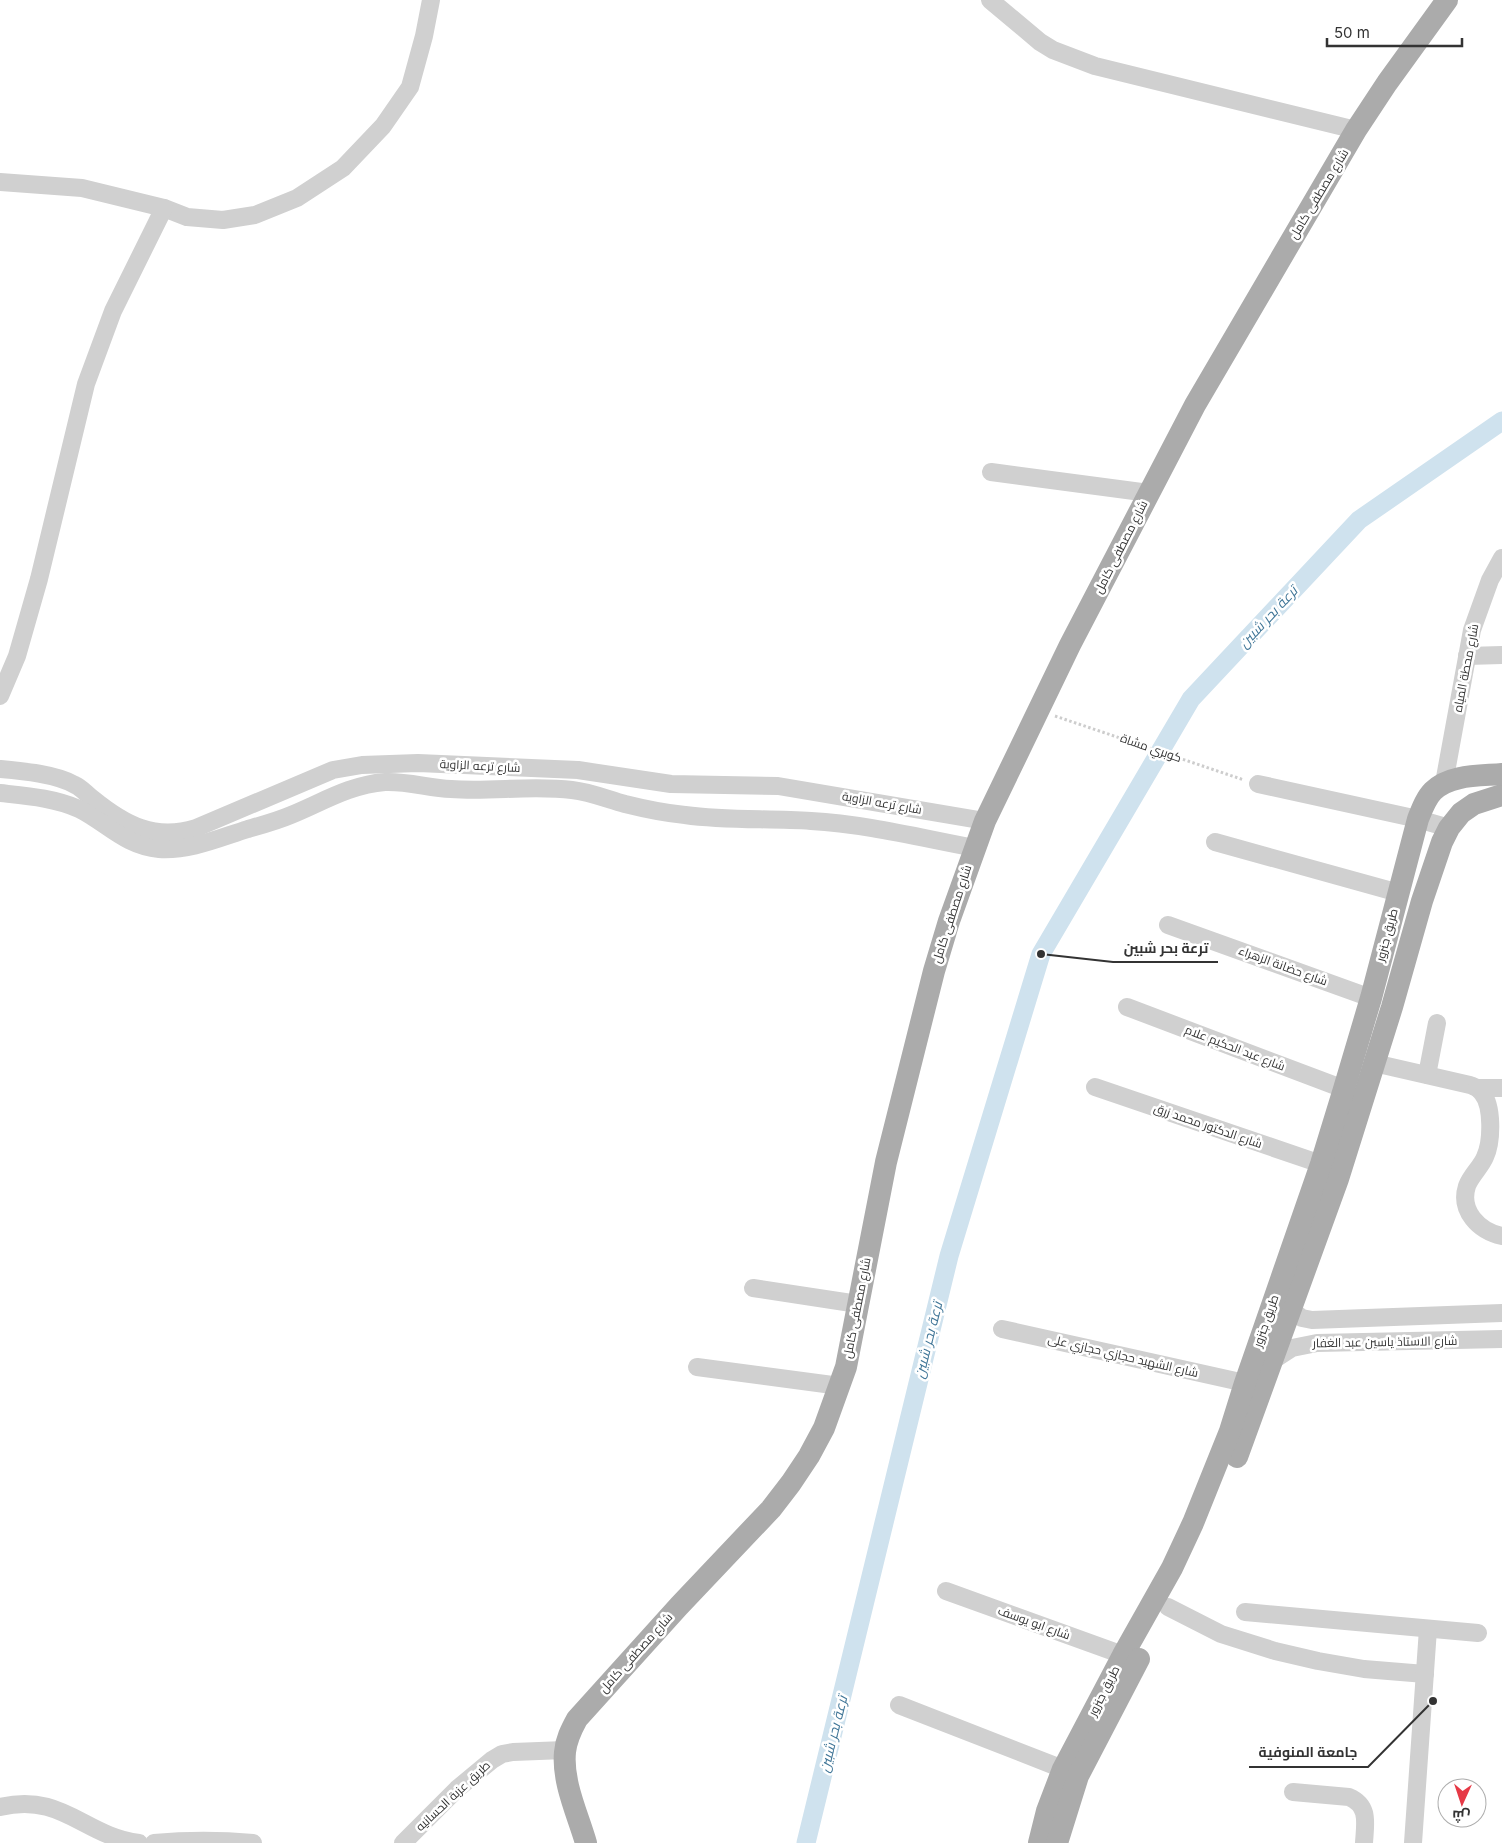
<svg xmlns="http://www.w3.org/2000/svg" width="1502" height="1843" viewBox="0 0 1502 1843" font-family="Inter,Cairo,sans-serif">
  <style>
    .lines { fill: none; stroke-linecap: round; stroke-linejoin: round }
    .canal { stroke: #cfe2ee; stroke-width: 19 }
    .path { stroke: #cdcdcd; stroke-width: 3; stroke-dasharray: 2.5 2.5; stroke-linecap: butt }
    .minor { stroke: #d0d0d0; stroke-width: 18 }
    .major { stroke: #ababab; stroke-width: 22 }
    .labels { text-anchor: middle; stroke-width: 5; stroke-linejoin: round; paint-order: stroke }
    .street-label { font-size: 12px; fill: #333; stroke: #fff }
    .water-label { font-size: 14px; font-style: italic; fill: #3f7597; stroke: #fff }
    .leader { fill: none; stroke: #333; stroke-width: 2 }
    .callout-dot { fill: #333; stroke: #fff; stroke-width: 2 }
    .callout-label { font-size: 14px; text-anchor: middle; font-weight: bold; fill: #333; stroke: #fff; stroke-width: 5; stroke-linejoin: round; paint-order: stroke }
  </style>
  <rect width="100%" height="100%" fill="#fff"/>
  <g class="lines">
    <polyline class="canal" points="806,1843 949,1256 1041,954 1191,699 1359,520 1502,421"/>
    <polyline class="path" points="1055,716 1244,780"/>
    <g class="minor">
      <polyline points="990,0 1040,42 1053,50 1095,66 1356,130"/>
      <polyline points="0,182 82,188 164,208 187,217 223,220 255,215 297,198 343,168 383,126 410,87 424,36 431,0"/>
      <polyline points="991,472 1149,493"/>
      <polyline points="1467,656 1502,655"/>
      <polyline points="0,696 17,656 39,579 86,384 113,311 164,208"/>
      <path d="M 0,769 C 22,771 56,774 75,785 C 82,788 87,795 93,799 C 125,825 155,841 196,828 L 333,770 L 362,765 L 418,763 L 578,770 L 671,784 L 778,786 L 985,821"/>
      <polyline points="1444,783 1472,630 1490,580 1502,558"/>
      <polyline points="1258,784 1418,819 1449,828"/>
      <path d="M 0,793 C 27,796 54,798 79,809 C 107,823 125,846 159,849 C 190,851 219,838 248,829 C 262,825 277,821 291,815 C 323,802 349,785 385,782 C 407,781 429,788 451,789 C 491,792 531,785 572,790 C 590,792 607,799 625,804 C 645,809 664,813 685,815 C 727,821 768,818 811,821 C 866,824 921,838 975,848"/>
      <polyline points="1215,842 1399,893"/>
      <polyline points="1168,925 1371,998"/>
      <polyline points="1127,1007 1344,1089"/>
      <path d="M 1374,1063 L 1470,1085 C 1475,1087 1479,1088 1482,1093 C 1493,1106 1492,1142 1485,1157 C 1481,1167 1471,1175 1467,1186 C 1459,1211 1479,1231 1502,1236"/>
      <polyline points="1427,1075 1437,1023"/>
      <polyline points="1095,1087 1321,1164"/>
      <polyline points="1477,1088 1502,1088"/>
      <polyline points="753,1288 858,1304"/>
      <polyline points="1291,1310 1302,1318 1312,1320 1502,1313"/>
      <polyline points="1002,1329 1245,1383"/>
      <polyline points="1272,1361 1292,1348 1317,1343 1502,1339"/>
      <polyline points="697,1367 840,1386"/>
      <polyline points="946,1591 1123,1655"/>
      <polyline points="1168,1607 1221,1634 1275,1651 1318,1661 1364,1669 1425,1674"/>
      <polyline points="1245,1612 1478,1633"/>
      <polyline points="899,1705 1063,1769"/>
      <path d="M 1293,1792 L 1349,1797 C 1370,1806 1365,1824 1364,1843"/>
      <path d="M 0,1807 C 62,1792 84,1836 139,1843"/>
      <path d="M 154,1843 C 187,1840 220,1840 253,1843"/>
      <polyline points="403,1843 457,1789 492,1760 502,1754 513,1752 565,1750"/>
      <polyline points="1413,1843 1428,1629"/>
    </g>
    <g class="major">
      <polyline points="1237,1457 1338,1179 1392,1007 1422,901 1442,842 1449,828 1461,813 1474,804 1502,795"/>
      <path d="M 586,1843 C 578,1815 562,1782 565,1752 C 566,1740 571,1730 577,1719 L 679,1606 L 771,1509 L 791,1483 L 809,1456 L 824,1428 L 846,1367 L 886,1162 L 934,971 L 949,921 L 985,821 L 1070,645 L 1195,405 L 1356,130 L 1387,83 L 1447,0"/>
      <path d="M 1039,1843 L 1047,1811 L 1063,1769 L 1123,1655 L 1172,1568 L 1193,1523 L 1230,1431 L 1245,1383 L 1321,1164 L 1344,1089 L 1371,998 L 1418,819 C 1422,809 1426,798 1433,791 C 1450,774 1481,776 1502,774"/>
      <polyline points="1057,1843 1078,1776 1139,1659"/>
    </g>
  </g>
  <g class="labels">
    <g class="street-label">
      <text transform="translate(1319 194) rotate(-59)" y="4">شارع مصطفى كامل</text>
      <text transform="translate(1121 547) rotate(-63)" y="4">شارع مصطفى كامل</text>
      <text transform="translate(1466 668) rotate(-79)" y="4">شارع محطة المياه</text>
      <text transform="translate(1151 748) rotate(19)" y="4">كوبري مشاة</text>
      <text transform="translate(480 766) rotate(3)" y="4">شارع ترعه الزاوية</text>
      <text transform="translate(882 803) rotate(10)" y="4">شارع ترعه الزاوية</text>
      <text transform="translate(952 914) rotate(-72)" y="4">شارع مصطفى كامل</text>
      <text transform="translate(1387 935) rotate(-75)" y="4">طريق جنزور</text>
      <text transform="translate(1283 966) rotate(20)" y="4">شارع حضانة الزهراء</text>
      <text transform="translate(1235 1048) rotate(21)" y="4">شارع عبد الحكيم علام</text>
      <text transform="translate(1208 1126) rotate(19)" y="4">شارع الدكتور محمد زرق</text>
      <text transform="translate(857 1308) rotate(-79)" y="4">شارع مصطفى كامل</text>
      <text transform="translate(1266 1321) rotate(-71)" y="4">طريق جنزور</text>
      <text transform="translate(1385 1342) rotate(-1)" y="4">شارع الاستاذ ياسين عبد الغفار</text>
      <text transform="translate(1123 1356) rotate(13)" y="4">شارع الشهيد حجازي حجازي على</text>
      <text transform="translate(1034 1623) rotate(20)" y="4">شارع ابو يوسف</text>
      <text transform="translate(636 1653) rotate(-48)" y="4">شارع مصطفى كامل</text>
      <text transform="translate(1104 1691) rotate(-63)" y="4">طريق جنزور</text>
      <text transform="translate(453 1796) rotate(-43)" y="4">طريق عزبة الحسانيه</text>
    </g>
    <g class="water-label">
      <text transform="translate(1268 617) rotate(-47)" y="5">ترعة بحر شبين</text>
      <text transform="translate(928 1340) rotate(-76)" y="5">ترعة بحر شبين</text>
      <text transform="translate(833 1734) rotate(-76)" y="5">ترعة بحر شبين</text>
    </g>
  </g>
  <path class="leader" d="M1041 954L1113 962H1218M1433 1701L1368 1767H1249"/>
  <g class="callout-dot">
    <circle cx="1041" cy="954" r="5"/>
    <circle cx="1433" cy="1701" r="5"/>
  </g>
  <g class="callout-label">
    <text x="1166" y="953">ترعة بحر شبين</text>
    <text x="1308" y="1757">جامعة المنوفية</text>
  </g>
  <g transform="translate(1462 1803) rotate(183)"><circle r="24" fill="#ffffff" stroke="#adadad"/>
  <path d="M0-4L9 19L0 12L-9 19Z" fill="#e63946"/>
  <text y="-8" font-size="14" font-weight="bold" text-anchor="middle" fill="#333333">ش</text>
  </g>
  <path d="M1327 38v8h135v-8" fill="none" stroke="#333333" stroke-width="2.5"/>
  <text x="1334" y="38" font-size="15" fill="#333333" stroke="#ffffff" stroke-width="4" paint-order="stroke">50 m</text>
</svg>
